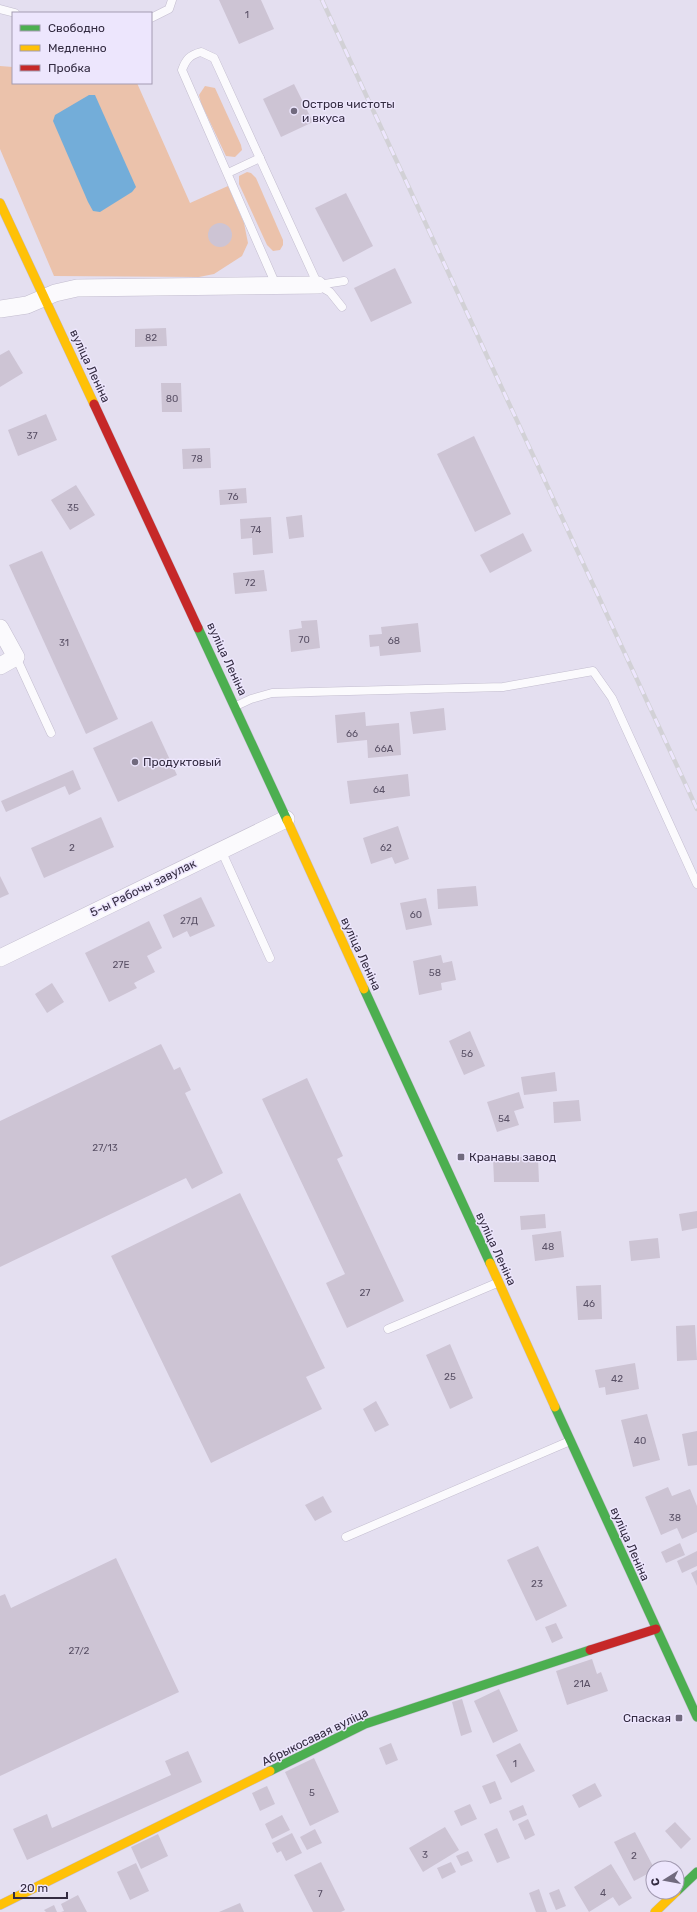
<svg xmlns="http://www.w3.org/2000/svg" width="697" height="1912" viewBox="0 0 697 1912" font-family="Rubik,sans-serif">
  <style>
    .green { fill: #ebc2ab }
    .water { fill: #73add9 }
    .building { fill: #cdc4d4 }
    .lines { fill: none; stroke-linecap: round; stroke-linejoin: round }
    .lane-casing { stroke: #c3bdcf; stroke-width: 9 }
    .street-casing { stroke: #c3bdcf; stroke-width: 18 }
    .fast-casing { stroke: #c3bdcf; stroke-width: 10 }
    .slow-casing { stroke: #c3bdcf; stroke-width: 10 }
    .jam-casing { stroke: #c3bdcf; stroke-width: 10 }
    .lane { stroke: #fbfafd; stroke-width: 8 }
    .street { stroke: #fbfafd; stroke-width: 17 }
    .fast { stroke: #4caf50; stroke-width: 9 }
    .slow { stroke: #ffc107; stroke-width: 9 }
    .jam { stroke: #c62828; stroke-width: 9 }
    .rail-casing { stroke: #d2d1d6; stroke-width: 4.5 }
    .rail { stroke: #ede6fd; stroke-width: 3; stroke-dasharray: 9; stroke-linecap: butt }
    .poi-dot { fill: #716a7e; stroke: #ede6fd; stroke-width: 1.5 }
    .labels { text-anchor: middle; stroke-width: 3; stroke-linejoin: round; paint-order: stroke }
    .number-label { font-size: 10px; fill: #5a5166 }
    .poi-label { font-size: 12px; fill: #332b41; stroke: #ede6fd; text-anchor: start }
    .street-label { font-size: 12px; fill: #332b41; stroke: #ede6fd }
  </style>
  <rect width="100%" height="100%" fill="#e4dff0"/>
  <g class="green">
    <polygon points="0,66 13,67 13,83 137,83 190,203 228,186 244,223 248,243 242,256 214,274 199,277 54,276 0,149"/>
    <polygon points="205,86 215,88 241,145 242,150 235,157 226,156 201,103 199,95"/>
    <polygon points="247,172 251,173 256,178 283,240 283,245 280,250 273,251 267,245 239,184 239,176"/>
  </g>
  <polygon class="water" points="89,95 95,95 136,187 132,192 100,212 93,211 88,202 53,121 55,115"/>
  <g class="building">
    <polygon points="219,0 261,0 274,29 239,44"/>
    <polygon points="294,84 313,122 281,137 263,99"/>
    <polygon points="346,193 373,246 343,262 315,208"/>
    <circle cx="220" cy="235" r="12"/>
    <polygon points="395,268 412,303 371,322 354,288"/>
    <polygon points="166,328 167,346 135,347 135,329"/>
    <polygon points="9,350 23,373 0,387 0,355"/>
    <polygon points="161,383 181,383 182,412 162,412"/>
    <polygon points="46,414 57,440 18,456 8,430"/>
    <polygon points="474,436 511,514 475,532 437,454"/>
    <polygon points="210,448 211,468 183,469 182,449"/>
    <polygon points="76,485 95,515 70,530 51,500"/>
    <polygon points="246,488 247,503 220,505 219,490"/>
    <polygon points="302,515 304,537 289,539 286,517"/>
    <polygon points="271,517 273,553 253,555 252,538 241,539 240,519"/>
    <polygon points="523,533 532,551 490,573 480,555"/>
    <polygon points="42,551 118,719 86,734 9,565"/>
    <polygon points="264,570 267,591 235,594 233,573"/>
    <polygon points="317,620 320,648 291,652 289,630 302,628 301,621"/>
    <polygon points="418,623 421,652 380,656 379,646 370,647 369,635 382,634 381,627"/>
    <polygon points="444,708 446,730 413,734 410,712"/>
    <polygon points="365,712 366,726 399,723 401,755 368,758 367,740 337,743 335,715"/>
    <polygon points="152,721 177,775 118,802 93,748"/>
    <polygon points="73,770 81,789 69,795 65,786 6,812 1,801"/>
    <polygon points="408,774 410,796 350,804 347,781"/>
    <polygon points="101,817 114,847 44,878 31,848"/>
    <polygon points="398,826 409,859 395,864 392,857 371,864 363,838"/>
    <polygon points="0,876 9,894 0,898"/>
    <polygon points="476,886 478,906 438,909 437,889"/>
    <polygon points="201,897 215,926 190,937 187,931 173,938 163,915"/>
    <polygon points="426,898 432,925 406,930 400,903"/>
    <polygon points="149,921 162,948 147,956 155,972 134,983 137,988 109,1002 85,953"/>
    <polygon points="441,955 443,963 452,961 456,980 441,983 442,990 419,995 413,961"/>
    <polygon points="52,983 64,1002 47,1013 35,994"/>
    <polygon points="470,1031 485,1066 464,1075 449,1041"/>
    <polygon points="161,1044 174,1070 180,1067 191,1090 185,1093 223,1173 192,1189 186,1178 0,1267 0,1121"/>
    <polygon points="555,1072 557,1091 524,1095 521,1077"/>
    <polygon points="307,1078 343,1156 337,1159 404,1301 347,1328 326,1283 345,1274 262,1099"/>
    <polygon points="519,1092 524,1108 514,1111 519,1125 497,1132 487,1102"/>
    <polygon points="579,1100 581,1121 554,1123 553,1102"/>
    <polygon points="493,1157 538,1157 539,1182 494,1182"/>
    <polygon points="240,1193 325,1368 306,1377 322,1409 211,1463 111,1256"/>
    <polygon points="697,1211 697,1228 682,1231 679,1214"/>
    <polygon points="545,1214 546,1228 521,1230 520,1216"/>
    <polygon points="561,1231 564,1257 535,1261 532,1235"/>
    <polygon points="658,1238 660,1258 631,1261 629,1241"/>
    <polygon points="601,1285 602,1319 578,1320 576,1286"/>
    <polygon points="695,1325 697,1360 677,1361 676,1326"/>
    <polygon points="450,1344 473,1398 450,1409 426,1355"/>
    <polygon points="635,1363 639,1389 606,1395 605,1387 599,1388 595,1370"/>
    <polygon points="376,1401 389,1425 375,1432 363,1409"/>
    <polygon points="647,1414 660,1460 633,1467 621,1420"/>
    <polygon points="697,1431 697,1465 688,1466 682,1434"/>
    <polygon points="668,1487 672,1496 690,1489 697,1506 697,1532 682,1539 677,1528 661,1535 645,1497"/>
    <polygon points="323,1496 332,1512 315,1521 305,1505"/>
    <polygon points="680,1543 685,1555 666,1563 661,1552"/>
    <polygon points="538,1546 567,1606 536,1621 507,1560"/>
    <polygon points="697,1551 697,1566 682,1573 677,1561"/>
    <polygon points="116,1558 179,1692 0,1776 0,1596 5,1594 11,1608"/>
    <polygon points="697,1570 697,1586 691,1573"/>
    <polygon points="556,1623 563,1638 552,1643 545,1627"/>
    <polygon points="592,1659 597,1674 601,1672 608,1691 567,1705 556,1671"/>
    <polygon points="499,1689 518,1731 493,1743 474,1701"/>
    <polygon points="462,1699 472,1732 461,1736 452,1702"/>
    <polygon points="391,1743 398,1760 386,1765 379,1748"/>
    <polygon points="520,1743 535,1771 511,1783 496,1755"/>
    <polygon points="188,1751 202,1782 27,1860 13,1829 47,1814 52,1828 171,1775 165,1761"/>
    <polygon points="314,1758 339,1812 310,1826 285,1772"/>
    <polygon points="495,1781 502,1799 490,1804 482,1786"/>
    <polygon points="595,1783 602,1796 579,1808 572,1795"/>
    <polygon points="267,1786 275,1804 260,1811 252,1793"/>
    <polygon points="470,1804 477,1819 461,1826 454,1811"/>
    <polygon points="523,1805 527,1815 513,1821 509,1811"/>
    <polygon points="282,1815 290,1830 272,1839 265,1824"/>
    <polygon points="528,1819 535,1835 525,1840 518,1824"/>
    <polygon points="675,1822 691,1839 681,1849 665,1831"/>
    <polygon points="445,1827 459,1850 423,1872 409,1848"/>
    <polygon points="497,1828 510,1858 497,1863 484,1834"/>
    <polygon points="315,1829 322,1843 307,1850 300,1837"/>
    <polygon points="635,1832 654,1868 653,1871 634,1881 614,1842"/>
    <polygon points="292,1833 302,1853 286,1861 281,1851 277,1853 272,1843"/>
    <polygon points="158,1834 168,1856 141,1869 131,1847"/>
    <polygon points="468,1851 473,1861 461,1866 456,1856"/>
    <polygon points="321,1862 345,1910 341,1912 313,1912 294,1875"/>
    <polygon points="451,1862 456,1872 442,1879 437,1868"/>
    <polygon points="136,1863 149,1891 130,1900 117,1872"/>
    <polygon points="611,1864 632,1898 619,1906 613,1897 589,1912 574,1887"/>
    <polygon points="539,1889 547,1912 536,1912 529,1893"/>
    <polygon points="559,1889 566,1906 556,1910 549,1893"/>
    <polygon points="78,1895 87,1912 61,1912 64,1911 61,1904"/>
    <polygon points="240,1903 244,1912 219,1912"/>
    <polygon points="54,1905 57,1912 46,1912 44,1910"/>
  </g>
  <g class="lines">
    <g class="lane-casing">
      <g id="lane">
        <polyline points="0,9 15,13"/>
        <polyline points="151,18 169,9 172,0"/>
        <polyline points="228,173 260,158"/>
        <path d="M 276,285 L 182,70 C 186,59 190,55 201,52 L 214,58 L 318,285 L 330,292 L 342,307"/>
        <polyline points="318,285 344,281"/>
        <polyline points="16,657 51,733"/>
        <polyline points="236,706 251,699 272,693 503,687 593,671 612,698 697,884"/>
        <polyline points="221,850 270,958"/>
        <polyline points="388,1329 497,1283"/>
        <polyline points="346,1537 570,1441"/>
      </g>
    </g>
    <g class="street-casing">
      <g id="street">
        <polyline points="0,309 27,305 55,293 77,288 318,285"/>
        <polyline points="0,628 16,657 0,666"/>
        <polyline points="0,958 286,819"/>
      </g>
    </g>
    <g class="fast-casing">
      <g id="fast">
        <polyline points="198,628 287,820"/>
        <polyline points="364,989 490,1263"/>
        <polyline points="555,1407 697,1717"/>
        <polyline points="270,1771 365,1724 590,1650"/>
        <polyline points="677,1891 697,1872"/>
      </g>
    </g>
    <g class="slow-casing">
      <g id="slow">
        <polyline points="0,203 94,404"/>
        <polyline points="287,820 364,989"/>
        <polyline points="490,1263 555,1407"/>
        <polyline points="0,1905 270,1771"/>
        <polyline points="655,1912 676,1892"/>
      </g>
    </g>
    <g class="jam-casing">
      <g id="jam">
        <polyline points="94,404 198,628"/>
        <polyline points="590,1650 656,1629"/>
      </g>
    </g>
    <use href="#lane" class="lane"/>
    <use href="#street" class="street"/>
    <use href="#fast" class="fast"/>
    <use href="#slow" class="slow"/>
    <use href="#jam" class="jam"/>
    <g class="rail-casing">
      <polyline id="rail" points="322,0 697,809"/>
    </g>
    <use href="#rail" class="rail"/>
  </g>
  <g class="poi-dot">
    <circle cx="294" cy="111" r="4"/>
    <circle cx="135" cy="762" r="4"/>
    <rect x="457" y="1153" width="8" height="8" rx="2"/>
    <rect x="675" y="1714" width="8" height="8" rx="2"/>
  </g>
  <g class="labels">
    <g class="number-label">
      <text x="247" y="18">1</text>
      <text x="151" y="341">82</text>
      <text x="172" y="402">80</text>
      <text x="32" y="439">37</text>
      <text x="197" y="462">78</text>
      <text x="233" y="500">76</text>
      <text x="73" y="511">35</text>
      <text x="256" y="533">74</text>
      <text x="250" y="586">72</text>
      <text x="304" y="643">70</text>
      <text x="394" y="644">68</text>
      <text x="64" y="646">31</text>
      <text x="352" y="737">66</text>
      <text x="384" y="752">66А</text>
      <text x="379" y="793">64</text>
      <text x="72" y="851">2</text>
      <text x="386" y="851">62</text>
      <text x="416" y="918">60</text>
      <text x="189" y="924">27Д</text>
      <text x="121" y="968">27Е</text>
      <text x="435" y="976">58</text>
      <text x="467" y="1057">56</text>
      <text x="504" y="1122">54</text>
      <text x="105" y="1151">27/13</text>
      <text x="548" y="1250">48</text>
      <text x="365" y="1296">27</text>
      <text x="589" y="1307">46</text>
      <text x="450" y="1380">25</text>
      <text x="617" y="1382">42</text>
      <text x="640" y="1444">40</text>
      <text x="675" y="1521">38</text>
      <text x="537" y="1587">23</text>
      <text x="79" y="1654">27/2</text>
      <text x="582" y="1687">21А</text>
      <text x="515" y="1767">1</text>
      <text x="312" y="1796">5</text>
      <text x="425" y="1858">3</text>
      <text x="634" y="1859">2</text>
      <text x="603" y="1896">4</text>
      <text x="320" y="1897">7</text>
    </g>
    <g class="poi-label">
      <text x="302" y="108">Остров чистоты<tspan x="302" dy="14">и вкуса</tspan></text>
      <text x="143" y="766">Продуктовый</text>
      <text x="469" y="1161">Кранавы завод</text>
      <text x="671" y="1722" text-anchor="end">Спаская</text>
    </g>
    <g class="street-label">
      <text transform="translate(90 366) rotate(65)" y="4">вуліца Леніна</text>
      <text transform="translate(227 659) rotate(65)" y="4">вуліца Леніна</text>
      <text transform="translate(143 888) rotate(-26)" y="4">5-ы Рабочы завулак</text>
      <text transform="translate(361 954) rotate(65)" y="4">вуліца Леніна</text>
      <text transform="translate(496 1249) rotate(65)" y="4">вуліца Леніна</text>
      <text transform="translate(630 1544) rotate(66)" y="4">вуліца Леніна</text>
      <text transform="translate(315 1737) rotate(-26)" y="4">Абрыкосавая вуліца</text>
    </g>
  </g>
  <rect x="12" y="12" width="140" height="72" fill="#ede6fd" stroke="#a39bb2"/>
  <rect x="20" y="25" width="20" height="6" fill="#4caf50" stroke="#a39bb2"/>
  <text x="48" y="32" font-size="12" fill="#332b41">Свободно</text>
  <rect x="20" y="45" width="20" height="6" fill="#ffc107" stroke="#a39bb2"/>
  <text x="48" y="52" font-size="12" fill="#332b41">Медленно</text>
  <rect x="20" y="65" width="20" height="6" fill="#c62828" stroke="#a39bb2"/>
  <text x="48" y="72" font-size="12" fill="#332b41">Пробка</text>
  <g transform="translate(665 1880) rotate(259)"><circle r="19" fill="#ede6fd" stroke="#a39bb2"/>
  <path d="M0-3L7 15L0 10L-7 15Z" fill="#716a7e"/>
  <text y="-6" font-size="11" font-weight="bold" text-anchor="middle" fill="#332b41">С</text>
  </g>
  <path d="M14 1892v6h53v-6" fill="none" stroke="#332b41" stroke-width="2"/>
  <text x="20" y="1892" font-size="12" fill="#332b41" stroke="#ede6fd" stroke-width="3" paint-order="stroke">20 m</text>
</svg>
